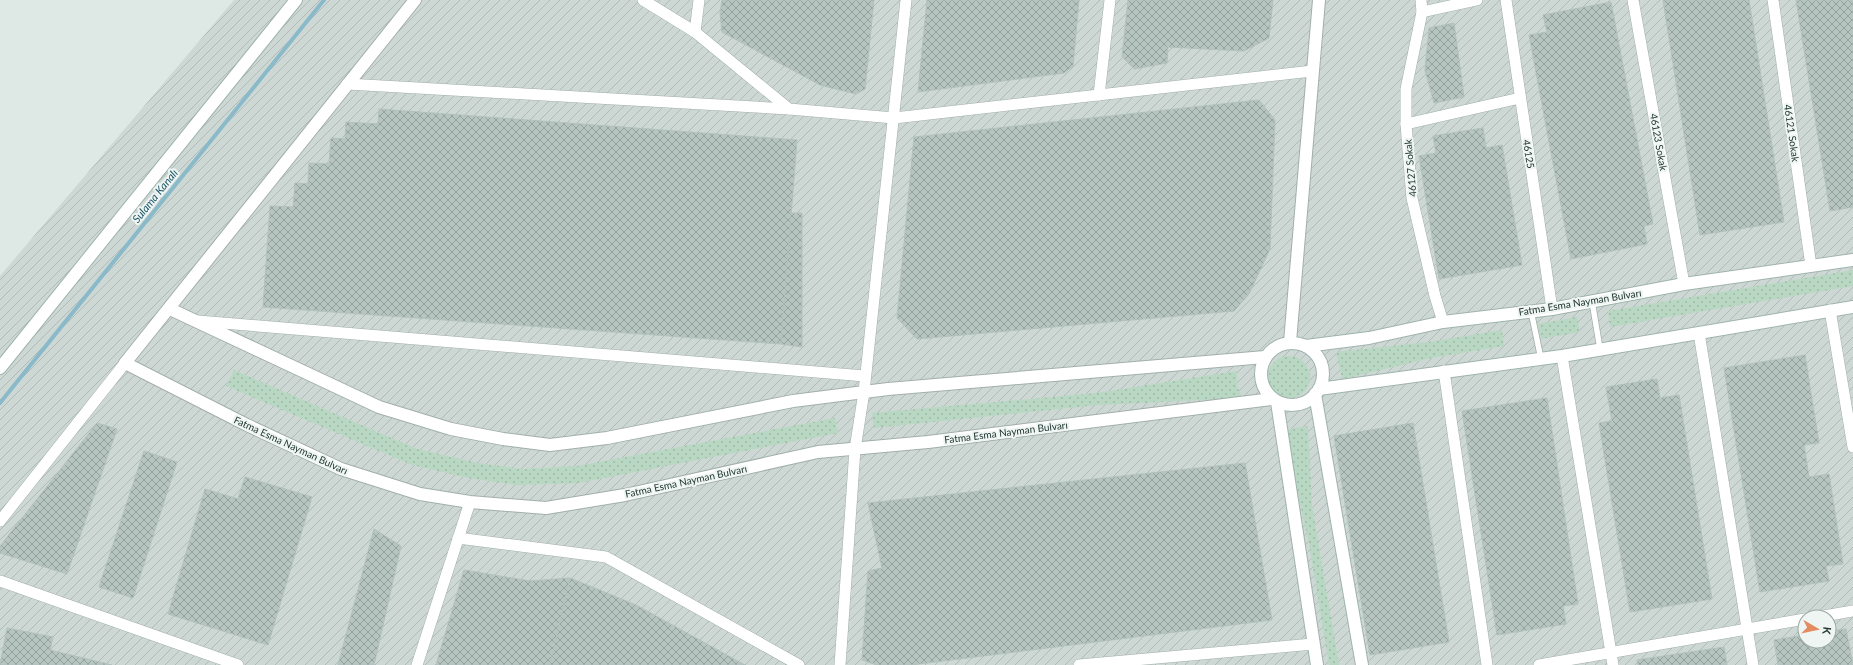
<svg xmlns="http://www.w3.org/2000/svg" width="1853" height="665" viewBox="0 0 1853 665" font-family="Lato,sans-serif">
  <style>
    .industrial { fill: url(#industrial-furrows); fill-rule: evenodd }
    .green { fill: url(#green-dots) }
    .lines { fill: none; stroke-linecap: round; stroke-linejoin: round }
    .stream { stroke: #8abac9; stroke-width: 4 }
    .building { fill: url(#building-cross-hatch); stroke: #b1c1bc }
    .service-casing { stroke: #a2afab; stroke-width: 7 }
    .minor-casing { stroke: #a2afab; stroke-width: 12 }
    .tertiary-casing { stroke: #a2afab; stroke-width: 14 }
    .secondary-casing { stroke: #9fb3ad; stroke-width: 14 }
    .service { stroke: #fff; stroke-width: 5.5 }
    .minor { stroke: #fff; stroke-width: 11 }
    .tertiary { stroke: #fff; stroke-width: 12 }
    .secondary { stroke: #fff; stroke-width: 12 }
    .labels { text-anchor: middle; stroke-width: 4; stroke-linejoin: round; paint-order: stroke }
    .street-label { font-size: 10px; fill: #213632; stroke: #eef5f2 }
    .water-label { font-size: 11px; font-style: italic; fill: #215a6c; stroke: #eef5f2 }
  </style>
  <defs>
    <pattern id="industrial-furrows" width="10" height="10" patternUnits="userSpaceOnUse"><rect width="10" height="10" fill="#cdd8d4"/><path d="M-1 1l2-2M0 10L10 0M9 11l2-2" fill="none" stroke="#b0bab6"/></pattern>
    <pattern id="green-dots" width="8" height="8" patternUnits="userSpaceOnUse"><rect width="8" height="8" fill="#b9d8c3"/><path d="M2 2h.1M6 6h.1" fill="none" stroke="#9fbaa8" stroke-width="1.8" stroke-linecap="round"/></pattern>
    <pattern id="building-cross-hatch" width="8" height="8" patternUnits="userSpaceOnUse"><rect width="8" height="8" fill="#b7c5c1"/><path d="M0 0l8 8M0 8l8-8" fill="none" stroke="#94a19d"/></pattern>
  </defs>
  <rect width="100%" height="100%" fill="#dee8e4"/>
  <path class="industrial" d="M 234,0 L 1853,0 L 1853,665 L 0,665 L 0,276 ZM 1805,617 L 1829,617 L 1829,641 L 1805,641 Z"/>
  <g class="green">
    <polygon points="1853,270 1853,286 1610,327 1608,311"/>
    <polygon points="1577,317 1580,332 1541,339 1538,324"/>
    <polygon points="1502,330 1504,346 1431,358 1342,379 1336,352 1429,342"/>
    <circle cx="1289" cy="377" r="21"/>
    <polygon points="234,370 417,449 473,462 521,469 577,466 835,418 838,433 578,483 517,485 468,478 412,465 226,386"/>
    <polygon points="1237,371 1237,386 1242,398 1098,405 874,428 872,413 1097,393"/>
    <polygon points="1308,426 1312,505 1339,665 1329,665 1310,549 1284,430"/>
  </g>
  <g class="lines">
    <polyline class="stream" points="0,403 324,0"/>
  </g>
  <g class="building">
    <polygon points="722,0 874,0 865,89 856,94 820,85 722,32 720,13"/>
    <polygon points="927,0 1079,0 1073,66 1064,73 918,92"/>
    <polygon points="1128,0 1273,0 1269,38 1244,51 1168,47 1167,63 1134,69 1122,57"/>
    <polygon points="1663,0 1749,0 1784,222 1700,235"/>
    <polygon points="1796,0 1853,0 1853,207 1830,211"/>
    <polygon points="1611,2 1653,224 1644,226 1647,244 1571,259 1529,35 1547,32 1543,15"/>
    <polygon points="1454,23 1464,97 1434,103 1425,70 1429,28"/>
    <polygon points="1259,100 1275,120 1270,249 1249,294 1234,311 917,339 897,318 914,137"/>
    <polygon points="379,109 797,140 781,344 263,307 270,206 293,207 295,183 308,184 309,163 329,164 331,138 345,139 346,122 378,124"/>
    <polygon points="1483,128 1486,148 1502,145 1522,265 1439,279 1419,156 1436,153 1433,136"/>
    <polygon points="791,213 802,213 802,347 781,344"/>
    <polygon points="1805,355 1819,443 1804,445 1809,477 1829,474 1843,564 1826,566 1829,581 1760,592 1724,368"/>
    <polygon points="1657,379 1660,398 1679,395 1712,599 1630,612 1599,423 1612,421 1606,387"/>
    <polygon points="1547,398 1578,604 1563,606 1566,624 1497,635 1462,411"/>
    <polygon points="97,423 117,429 67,574 0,553 0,546"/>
    <polygon points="1413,423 1449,642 1370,655 1334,436"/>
    <polygon points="144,451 177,462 133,598 99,587"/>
    <polygon points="1245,463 1272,620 911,665 877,665 862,660 868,571 882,568 868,503"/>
    <polygon points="245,477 312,497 268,645 168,614 205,489 238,499"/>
    <polygon points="374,529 401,546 374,665 338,665"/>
    <polygon points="464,570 530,581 570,578 550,665 436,665"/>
    <polygon points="570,578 636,605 745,665 550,665"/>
    <polygon points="7,628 53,637 50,650 112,665 0,665"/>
    <polygon points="1846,629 1853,665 1778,665 1774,640 1805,635 1805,641 1829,641 1829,631"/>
    <polygon points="1724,647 1727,665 1638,665 1637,660"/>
  </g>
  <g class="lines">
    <g class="service-casing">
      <g id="service">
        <polyline points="1592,301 1600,349"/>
        <polyline points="1531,311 1541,359"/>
      </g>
    </g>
    <g class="minor-casing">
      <g id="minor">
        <polyline points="643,0 695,32"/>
        <polyline points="699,0 695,32 789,109 894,118 1312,71"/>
        <polyline points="1421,0 1422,12"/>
        <polyline points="1506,0 1552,309"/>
        <polyline points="1633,0 1684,284"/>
        <polyline points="1773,0 1811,266"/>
        <polyline points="347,84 789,109"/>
        <polyline points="1099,95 1110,0"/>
        <polyline points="1406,124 1520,98"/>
        <polyline points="1830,310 1853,447"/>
        <polyline points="198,321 865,376"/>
        <polyline points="1443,322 1435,296 1412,198 1406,124 1406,89 1422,12 1477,0"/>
        <polyline points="1699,333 1753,665"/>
        <polyline points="1562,356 1613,665"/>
        <polyline points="1444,371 1487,665"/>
        <polyline points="0,521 125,363"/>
        <polyline points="458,538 606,557 799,665"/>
        <polyline points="0,581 238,665"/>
        <polyline points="1818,617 1853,611"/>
        <polyline points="417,665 470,502"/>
        <polyline points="840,665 855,449 864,392 906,0"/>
        <polyline points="1079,665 1313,644"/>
        <polyline points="1539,665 1805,619"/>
      </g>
    </g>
    <g class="tertiary-casing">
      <g id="tertiary">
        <polyline points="415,0 125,363 247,425 341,469 420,494 470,502 546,508 625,495 818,452 928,442 1272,399"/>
        <polyline points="170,309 379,407 451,429 503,439 550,445 607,438 793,401 888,389 1265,357"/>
        <polyline points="1290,342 1319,0"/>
      </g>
    </g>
    <g class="secondary-casing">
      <g id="secondary">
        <circle cx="1292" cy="374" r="31"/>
        <polyline points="1306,346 1369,338 1443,322 1552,309 1684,284 1853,260"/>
        <polyline points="0,368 296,0"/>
        <polyline points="1319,389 1562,356 1853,307"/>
        <polyline points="1315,394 1362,665"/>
        <polyline points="1277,402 1317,665"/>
      </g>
    </g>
    <use href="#service" class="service"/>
    <use href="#minor" class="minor"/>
    <use href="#tertiary" class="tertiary"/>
    <use href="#secondary" class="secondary"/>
  </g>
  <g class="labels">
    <g class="street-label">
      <text transform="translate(1792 133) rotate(82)" y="4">46121 Sokak</text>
      <text transform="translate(1659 142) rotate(80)" y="4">46123 Sokak</text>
      <text transform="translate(1529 154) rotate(81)" y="4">46125</text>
      <text transform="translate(1410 168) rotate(-95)" y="4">46127 Sokak</text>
      <text transform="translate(1580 302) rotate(-9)" y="4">Fatma Esma Nayman Bulvarı</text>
      <text transform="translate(1006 432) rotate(-7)" y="4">Fatma Esma Nayman Bulvarı</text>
      <text transform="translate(291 445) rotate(25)" y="4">Fatma Esma Nayman Bulvarı</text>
      <text transform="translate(686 481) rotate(-12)" y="4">Fatma Esma Nayman Bulvarı</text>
    </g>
    <g class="water-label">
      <text transform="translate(155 196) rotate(-51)" y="4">Sulama Kanalı</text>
    </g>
  </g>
  <g transform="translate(1817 629) rotate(99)"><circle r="19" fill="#eef5f2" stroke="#9ca9a5"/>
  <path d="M0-3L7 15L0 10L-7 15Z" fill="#e58b60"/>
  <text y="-6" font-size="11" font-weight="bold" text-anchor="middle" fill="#213632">K</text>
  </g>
</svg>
